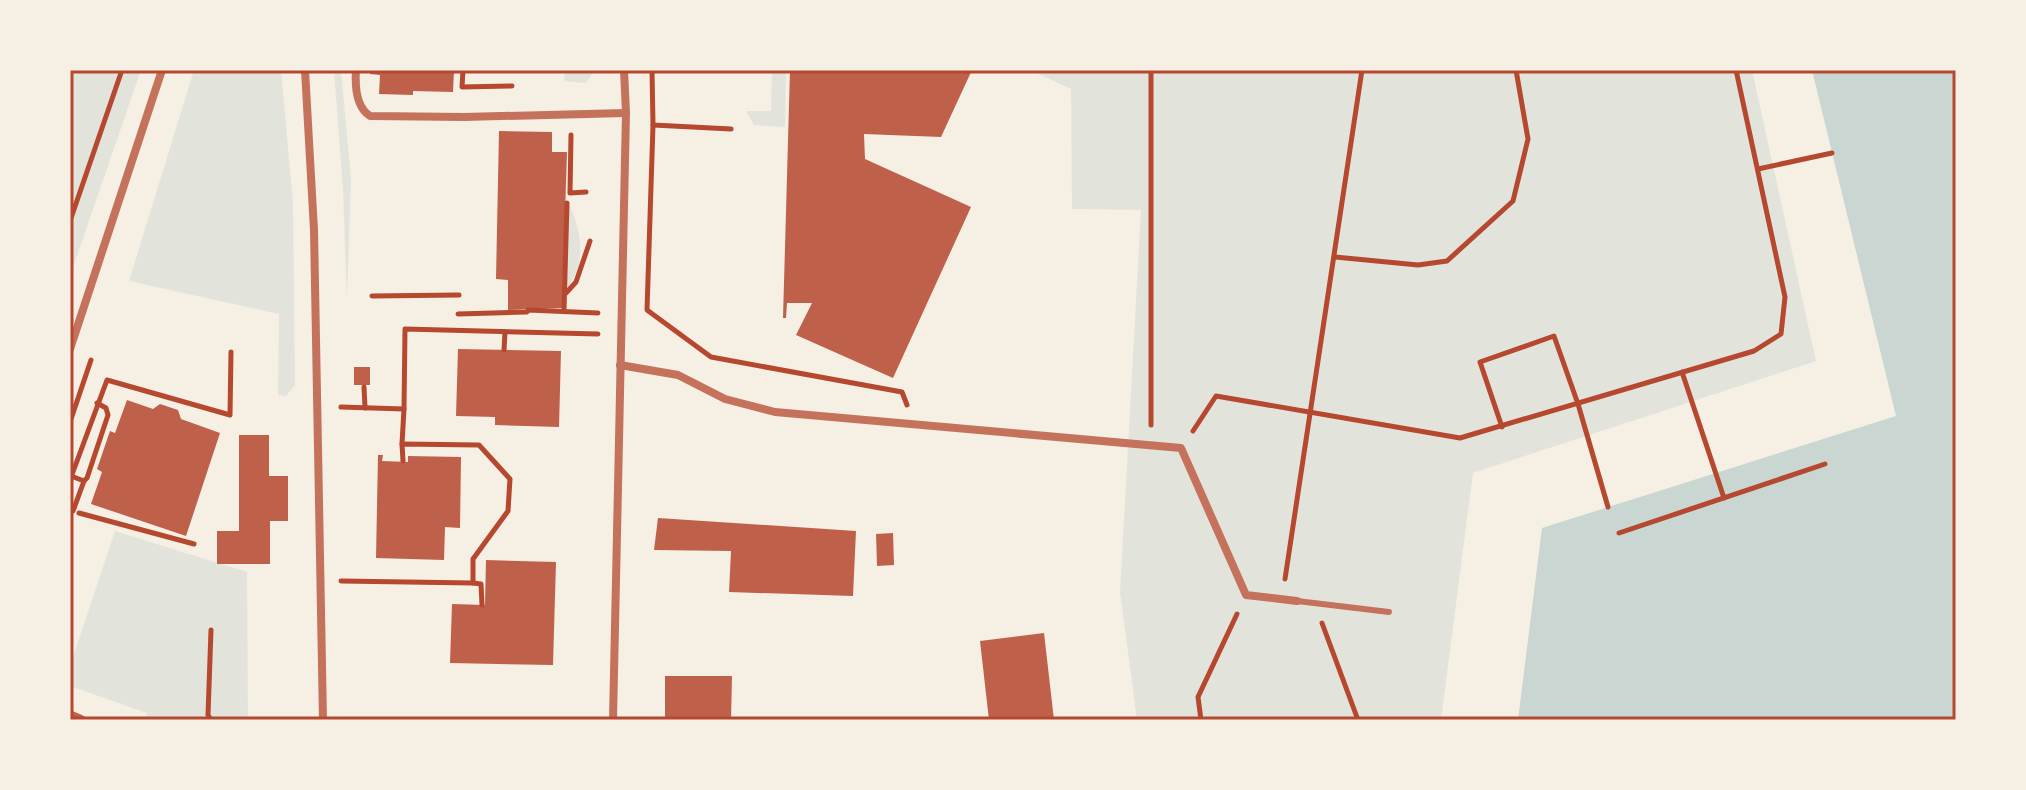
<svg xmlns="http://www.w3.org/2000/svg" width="2026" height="790" viewBox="0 0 2026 790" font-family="'Work Sans',sans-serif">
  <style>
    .green { fill: #e2e4dc }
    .water { fill: #c9d6d2 }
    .building { fill: #bf614a }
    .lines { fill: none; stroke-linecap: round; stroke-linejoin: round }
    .path { stroke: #b5482f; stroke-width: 5 }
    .service { stroke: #c5725c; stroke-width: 6 }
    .minor { stroke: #c5725c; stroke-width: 8 }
    .neatline { fill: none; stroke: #b5482f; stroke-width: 3 }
  </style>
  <rect width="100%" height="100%" fill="#f6efe4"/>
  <g class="green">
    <polygon points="70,70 141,70 70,276"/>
    <polygon points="194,70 281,70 293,202 295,385 286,396 278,395 279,314 129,281"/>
    <polygon points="334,70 341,70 351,178 347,300 343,190"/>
    <polygon points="565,70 595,70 586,83 564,81"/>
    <polygon points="772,70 786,70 785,127 754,125 746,111 771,111"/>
    <polygon points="1030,70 1752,70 1816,361 1473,473 1441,720 1137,720 1120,592 1141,210 1072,209 1071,89"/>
    <path d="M 569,205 C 582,231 587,266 566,288 Z"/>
    <polygon points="115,531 247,572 248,720 145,720 147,713 70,686 70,666"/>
  </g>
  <polygon class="water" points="1812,70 1956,70 1956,720 1518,720 1542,528 1896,416"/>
  <g class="building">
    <polygon points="370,70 454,70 453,92 413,91 413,95 379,94 380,75 370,74"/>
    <polygon points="790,70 972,70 941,137 864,134 865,159 971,207 893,378 796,335 812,303 787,303 786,318 783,318"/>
    <polygon points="499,131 552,132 552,152 567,152 562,308 508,310 508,280 496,279"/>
    <polygon points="458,349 561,351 559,427 495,425 495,417 456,416"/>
    <rect x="354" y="367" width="16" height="18"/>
    <polygon points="127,400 153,409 160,404 178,410 181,419 220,433 186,536 91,504 102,472 97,469 110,431 115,433"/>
    <polygon points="239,435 269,435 269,476 288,476 288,521 270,521 270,564 217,564 217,531 239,531"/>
    <polygon points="378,455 383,455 382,461 408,462 408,456 461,457 460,528 445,527 444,560 376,558"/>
    <polygon points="658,518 856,531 853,596 729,592 731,551 654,550"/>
    <polygon points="893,533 894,565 877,566 876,534"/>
    <polygon points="486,560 556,562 553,665 450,663 452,604 485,605"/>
    <polygon points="1044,633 1054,720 989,720 980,641"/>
    <polygon points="665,676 732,676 731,720 665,720"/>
    <polygon points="70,710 82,715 90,720 70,720"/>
  </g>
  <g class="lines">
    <g class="path">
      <polyline points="463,70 462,87 512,86"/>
      <polyline points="652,70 653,125 731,129"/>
      <polyline points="653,125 647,310 711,357 902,392 907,405"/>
      <polyline points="571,135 570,193 586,192"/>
      <polyline points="1758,169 1832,153"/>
      <polyline points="70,221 122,70"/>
      <polyline points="1335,257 1418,265 1447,261 1513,201 1528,139 1516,70"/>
      <polyline points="566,293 576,282 590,241"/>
      <polyline points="372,296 459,295"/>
      <polyline points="564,310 567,203"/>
      <polyline points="458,314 527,312 528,310 598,313"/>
      <polyline points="504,350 505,332"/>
      <polyline points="1682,372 1724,498"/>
      <polyline points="364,387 365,408"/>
      <polyline points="341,407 404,409 402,444"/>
      <polyline points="404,409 405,329 598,334"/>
      <polyline points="70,422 91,360"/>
      <polyline points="1151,425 1151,70"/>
      <polyline points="1502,427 1480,362 1554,336 1578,404 1608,507"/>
      <polyline points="1193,431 1216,396 1460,438 1754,351 1781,334 1785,297 1736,70"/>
      <polyline points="71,476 84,481 87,478 108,415 106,408 97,403"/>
      <polyline points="70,480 107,380 230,415 231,352"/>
      <polyline points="73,511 84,481"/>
      <polyline points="79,513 194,544"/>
      <polyline points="1619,533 1825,464"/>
      <polyline points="1285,579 1362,70"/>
      <polyline points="341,581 473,583 473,559 508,511 510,479 479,445 402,444 403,461"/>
      <polyline points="473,583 481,584 482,605"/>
      <polyline points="1322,623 1358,720"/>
      <polyline points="211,720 208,715 211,630"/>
      <polyline points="1201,720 1198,697 1237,614"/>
    </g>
    <polyline class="service" points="1297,601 1389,612"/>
    <g class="minor">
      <polyline points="305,70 314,230 323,720"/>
      <path d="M 356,70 C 355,85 356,107 370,116 L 464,117 L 626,113"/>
      <polyline points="70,349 162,70"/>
      <polyline points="620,365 678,375 725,399 775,412 1181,448 1246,595 1297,601"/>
      <polyline points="613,720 626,113 624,70"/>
    </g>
  </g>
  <rect width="2026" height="790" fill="none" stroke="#f6efe4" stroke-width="144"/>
  <rect x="72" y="72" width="1882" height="646" class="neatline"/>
</svg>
